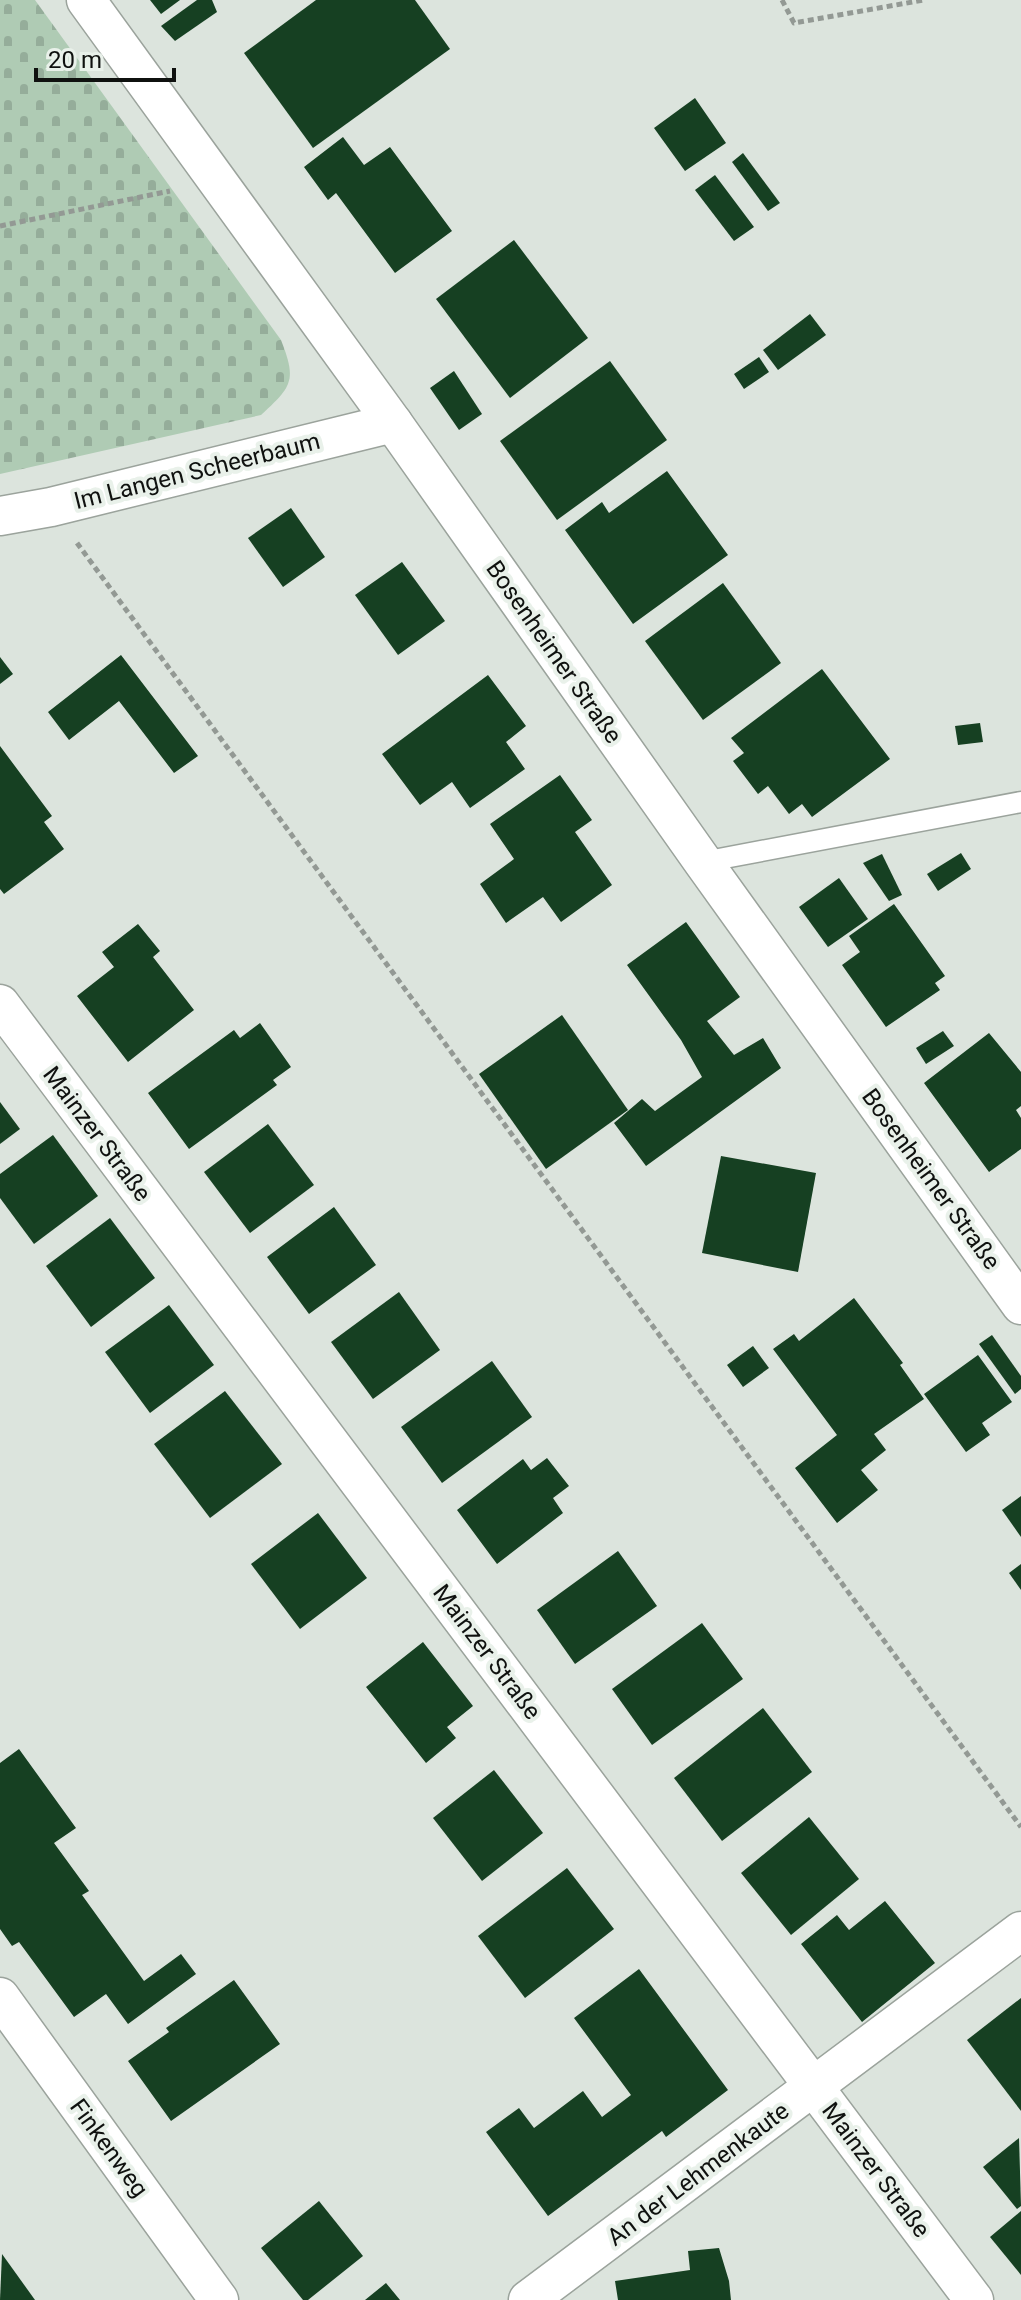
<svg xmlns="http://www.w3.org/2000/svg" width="1021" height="2300" viewBox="0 0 1021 2300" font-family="Roboto,sans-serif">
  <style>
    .cemetery { fill: url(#cemetery-stones) }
    .building { fill: #164022 }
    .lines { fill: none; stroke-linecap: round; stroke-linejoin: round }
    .service-casing { stroke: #9ba39c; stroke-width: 23 }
    .minor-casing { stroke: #9ba39c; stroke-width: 41 }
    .path { stroke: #939994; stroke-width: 5; stroke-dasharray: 6 4; stroke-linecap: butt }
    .service { stroke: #fff; stroke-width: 20 }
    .minor { stroke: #fff; stroke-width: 38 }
    .labels { text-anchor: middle; stroke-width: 8; stroke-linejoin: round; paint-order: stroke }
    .street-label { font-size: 24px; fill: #0f110f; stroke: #e9f1ea }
  </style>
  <defs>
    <pattern id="cemetery-stones" width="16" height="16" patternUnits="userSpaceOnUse" patternTransform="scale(2)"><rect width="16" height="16" fill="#afcbb4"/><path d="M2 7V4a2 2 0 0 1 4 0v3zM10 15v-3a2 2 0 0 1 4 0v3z" fill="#95ad9a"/></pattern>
  </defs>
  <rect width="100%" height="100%" fill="#dce4dd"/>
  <path class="cemetery" d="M 0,0 L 35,0 L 281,340 C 297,381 292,386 261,415 L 0,474 Z"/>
  <g class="building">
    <polygon points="150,0 180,0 161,14"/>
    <polygon points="197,0 212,0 217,12 175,41 161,26"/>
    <polygon points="316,0 415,0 450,49 313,148 244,53"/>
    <polygon points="695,98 726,143 685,171 654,128"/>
    <polygon points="343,137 364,165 390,147 452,231 395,273 336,193 328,200 304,167"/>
    <polygon points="743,153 780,203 768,211 732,162"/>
    <polygon points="715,175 754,227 734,241 695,190"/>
    <polygon points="514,240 588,338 510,398 436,299"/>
    <polygon points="810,314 826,335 778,370 763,350"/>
    <polygon points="759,357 769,372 744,389 734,374"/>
    <polygon points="610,361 667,440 557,520 500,441"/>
    <polygon points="454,371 482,414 459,430 430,388"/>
    <polygon points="667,471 728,555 633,624 565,530 602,502 609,513"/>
    <polygon points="291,508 325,557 283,587 248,538"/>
    <polygon points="402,562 445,621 398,655 355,595"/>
    <polygon points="723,583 781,663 703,720 645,641"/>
    <polygon points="121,655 198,756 174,773 119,701 69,740 48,712"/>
    <polygon points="0,657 13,674 0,684"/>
    <polygon points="822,669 890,759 812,817 802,804 789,814 768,786 758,794 733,761 744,753 731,738"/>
    <polygon points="488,675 526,726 506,742 525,769 470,808 452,782 420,805 382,754"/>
    <polygon points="980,723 983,742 958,745 955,726"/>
    <polygon points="0,746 52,816 44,822 64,849 4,894 0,889"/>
    <polygon points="560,775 592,820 575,832 612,885 561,922 543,897 506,923 480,884 514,859 490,824"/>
    <polygon points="961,853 971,869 938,891 927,874"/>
    <polygon points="882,854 902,895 889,901 863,863"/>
    <polygon points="839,878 868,919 828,947 799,907"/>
    <polygon points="894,904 945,976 935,983 940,990 886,1027 842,965 860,952 849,936"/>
    <polygon points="686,922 740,997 707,1021 734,1055 763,1038 781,1068 646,1166 614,1123 642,1099 655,1111 702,1077 681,1040 627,965"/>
    <polygon points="138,924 160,951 153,957 194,1010 128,1062 77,996 114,967 102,952"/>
    <polygon points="562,1015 628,1110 546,1169 479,1074"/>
    <polygon points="260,1023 291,1067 273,1080 277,1085 189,1149 148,1093 234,1030 240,1038"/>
    <polygon points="943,1031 954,1046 926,1064 916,1048"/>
    <polygon points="989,1033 1021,1072 1021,1106 1016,1110 1021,1118 1021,1149 989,1172 924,1083"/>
    <polygon points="0,1102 20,1129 0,1144"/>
    <polygon points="268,1124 314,1185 250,1233 204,1172"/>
    <polygon points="53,1135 98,1196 34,1244 0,1198 0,1174"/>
    <polygon points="721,1156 816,1173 798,1272 702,1253"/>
    <polygon points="334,1207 376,1265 309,1314 267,1257"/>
    <polygon points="110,1218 155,1278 91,1327 46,1266"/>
    <polygon points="399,1292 440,1350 373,1399 331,1342"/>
    <polygon points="854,1298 903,1363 900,1365 924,1399 874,1434 886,1450 861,1470 878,1490 837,1523 795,1468 837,1435 773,1349 794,1334 799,1341"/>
    <polygon points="169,1305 214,1365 150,1413 105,1352"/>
    <polygon points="992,1335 1021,1376 1021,1389 1015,1394 979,1344"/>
    <polygon points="753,1346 769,1368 743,1387 727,1365"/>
    <polygon points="978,1355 1012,1402 982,1423 990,1435 966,1452 924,1394"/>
    <polygon points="492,1361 532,1417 442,1483 401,1427"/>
    <polygon points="225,1391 282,1464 210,1518 154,1444"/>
    <polygon points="547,1458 569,1486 553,1498 563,1513 497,1564 457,1510 523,1459 531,1470"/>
    <polygon points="1021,1496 1021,1537 1002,1510"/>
    <polygon points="318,1513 367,1578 300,1629 251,1564"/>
    <polygon points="618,1551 657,1606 575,1664 537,1610"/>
    <polygon points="1021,1564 1021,1590 1009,1573"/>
    <polygon points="702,1623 743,1679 652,1745 612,1689"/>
    <polygon points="423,1642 473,1706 447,1727 456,1738 426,1763 366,1687"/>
    <polygon points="763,1708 812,1772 722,1841 674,1778"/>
    <polygon points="19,1749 76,1828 54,1843 89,1891 82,1895 144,1981 181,1954 196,1974 128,2024 106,1994 74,2017 19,1942 12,1946 0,1929 0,1763"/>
    <polygon points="494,1770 543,1833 482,1881 433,1818"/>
    <polygon points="809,1817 859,1879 791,1935 741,1873"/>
    <polygon points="567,1868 614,1929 525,1998 478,1936"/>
    <polygon points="885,1901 935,1963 862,2022 801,1944 837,1915 849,1930"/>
    <polygon points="639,1969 728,2090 666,2137 662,2131 548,2216 486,2132 519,2108 534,2128 583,2091 602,2117 631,2095 574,2018"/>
    <polygon points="234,1980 280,2044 171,2121 128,2061 169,2032 166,2028"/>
    <polygon points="1021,1998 1021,2111 967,2040"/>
    <polygon points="1019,2138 1021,2206 1017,2209 983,2167"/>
    <polygon points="319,2201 363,2256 308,2300 303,2300 261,2248"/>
    <polygon points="1021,2211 1021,2275 990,2237"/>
    <polygon points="719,2248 729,2281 731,2300 618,2300 615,2281 690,2270 688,2251"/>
    <polygon points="2,2254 35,2300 0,2300"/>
    <polygon points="386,2283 400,2300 365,2300"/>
  </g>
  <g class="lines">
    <g class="service-casing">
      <polyline id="service" points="703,862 1021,802"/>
    </g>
    <g class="minor-casing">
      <g id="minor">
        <polyline points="86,0 393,423 703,862 1021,1305"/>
        <polyline points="0,516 51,507 393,423"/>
        <polyline points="0,1004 974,2300"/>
        <polyline points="0,1997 219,2300"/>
        <polyline points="528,2300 1021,1931"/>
      </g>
    </g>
    <g class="path">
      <polyline points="782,0 794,23 924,0"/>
      <polyline points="0,226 170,191"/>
      <polyline points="77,543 1021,1827"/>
    </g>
    <use href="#service" class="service"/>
    <use href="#minor" class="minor"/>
  </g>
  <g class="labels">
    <g class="street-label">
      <text transform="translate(197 471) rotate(-14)" y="8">Im Langen Scheerbaum</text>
      <text transform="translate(554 652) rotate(55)" y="8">Bosenheimer Straße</text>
      <text transform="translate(97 1134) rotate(53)" y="8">Mainzer Straße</text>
      <text transform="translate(931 1179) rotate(54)" y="8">Bosenheimer Straße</text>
      <text transform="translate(487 1652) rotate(53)" y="8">Mainzer Straße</text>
      <text transform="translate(109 2148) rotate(54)" y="8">Finkenweg</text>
      <text transform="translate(876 2170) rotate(53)" y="8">Mainzer Straße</text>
      <text transform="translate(698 2174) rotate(-37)" y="8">An der Lehmenkaute</text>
    </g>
  </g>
  <path d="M36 68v12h138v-12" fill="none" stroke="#0f110f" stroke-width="4"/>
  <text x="48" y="68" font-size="24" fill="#0f110f" stroke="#e9f1ea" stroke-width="6" paint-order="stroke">20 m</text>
</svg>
